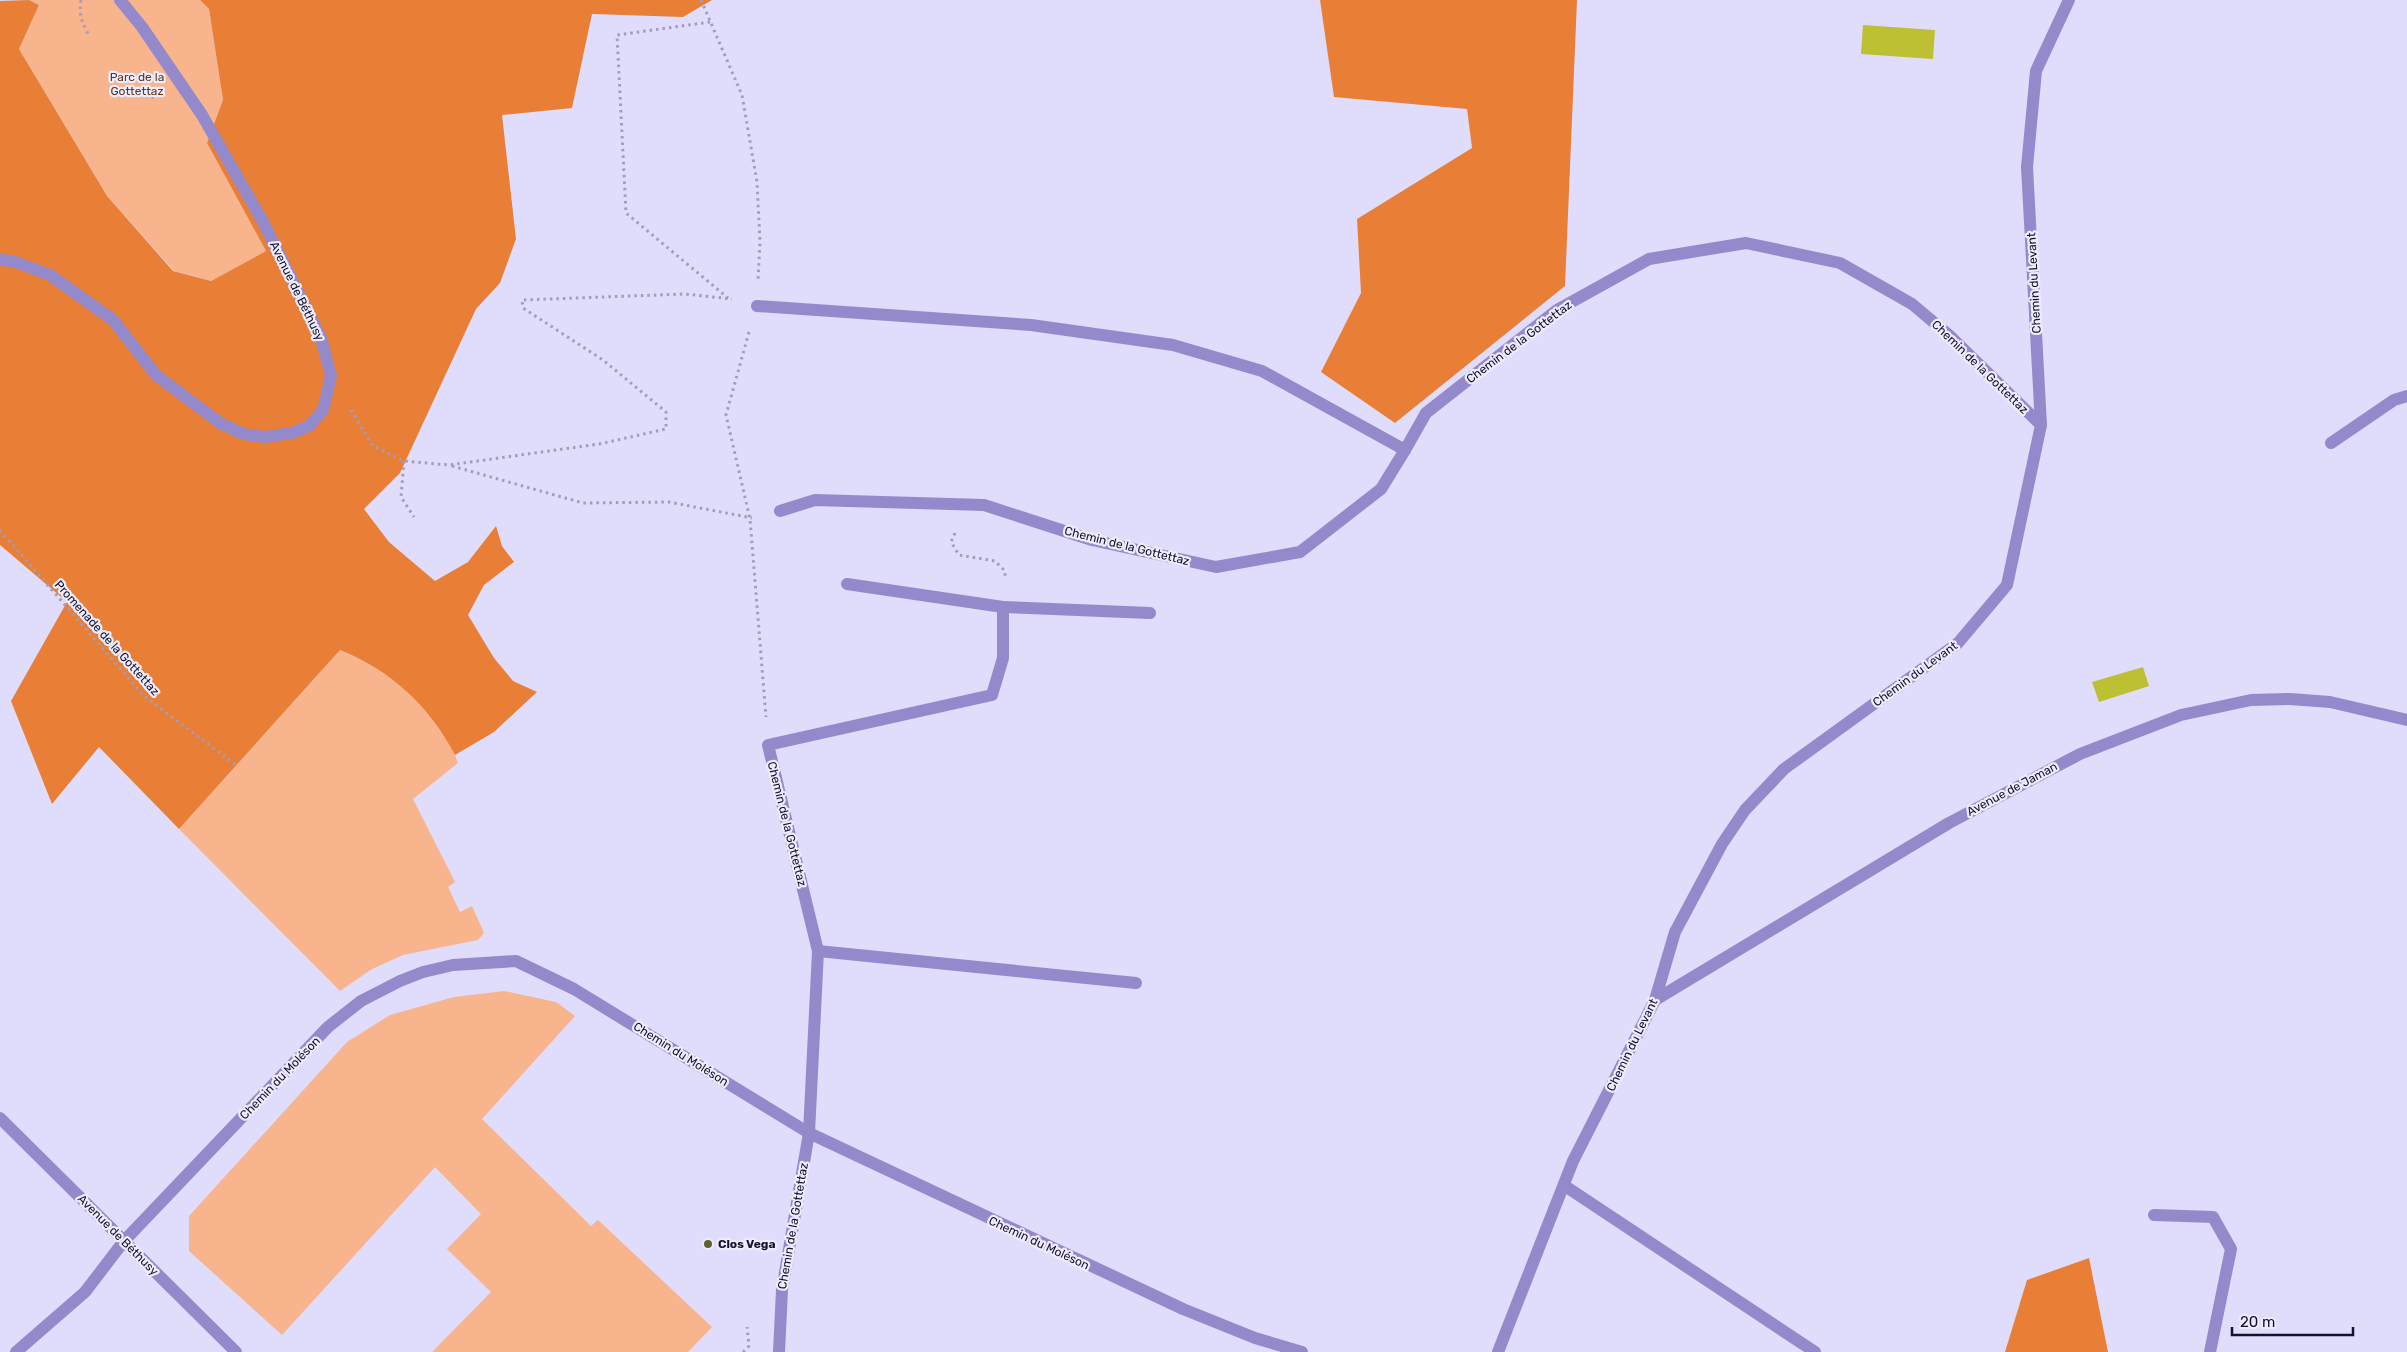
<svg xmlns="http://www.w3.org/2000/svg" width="2407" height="1352" viewBox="0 0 2407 1352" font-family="Rubik,sans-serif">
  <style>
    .green { fill: #f8b48d }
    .forest { fill: #e97f37 }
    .water { fill: #bcc032 }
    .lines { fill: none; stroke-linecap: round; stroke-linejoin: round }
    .path { stroke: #a29dbb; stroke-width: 3; stroke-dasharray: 2.5 4; stroke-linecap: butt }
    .minor { stroke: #948acb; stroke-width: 12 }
    .poi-dot { fill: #5f612e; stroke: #edecfc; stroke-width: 2 }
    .labels { text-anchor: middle; stroke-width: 4.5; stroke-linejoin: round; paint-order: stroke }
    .park-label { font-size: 12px; fill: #61361a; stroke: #edecfc }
    .street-label { font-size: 12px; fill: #17112c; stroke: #edecfc }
    .poi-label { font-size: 12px; font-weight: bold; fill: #17112c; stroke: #edecfc; text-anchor: start }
  </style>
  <rect width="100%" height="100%" fill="#e0dcfc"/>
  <g class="green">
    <polygon points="29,0 200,0 209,9 223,100 207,143 266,251 211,281 174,271 107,196 19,49 39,5"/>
    <path d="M 340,650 C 389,671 441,709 458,763 L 413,799 L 455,882 L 448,887 L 460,912 L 472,906 L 484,933 L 478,940 L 403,955 L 372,969 L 340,991 L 179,829 Z"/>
    <polygon points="504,991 556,1002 575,1016 482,1119 591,1226 598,1220 712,1327 688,1352 432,1352 491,1292 447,1249 481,1214 435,1167 282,1335 189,1251 189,1216 347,1042 390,1015 454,997"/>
  </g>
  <g class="forest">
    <path d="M 29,0 L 39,5 L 19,49 L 107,196 L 173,271 L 211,281 L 266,251 L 207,143 L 223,100 L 209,9 L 200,0 L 712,0 L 683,17 L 592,14 L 572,108 L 502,115 L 516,239 L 500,283 L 476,309 L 400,473 L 364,509 L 389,542 L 435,581 L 468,562 L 496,526 L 502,546 L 514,562 L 484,585 L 468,615 L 494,658 L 513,681 L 537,692 L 494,732 L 455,755 C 429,705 391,671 340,650 L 179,829 L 99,747 L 52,804 L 11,701 L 67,602 L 0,545 L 0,1 Z"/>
    <polygon points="1320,0 1577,0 1565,286 1395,423 1321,372 1361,293 1357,219 1472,148 1467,109 1334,97"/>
    <polygon points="2089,1258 2108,1352 2005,1352 2027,1280"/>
  </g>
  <g class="water">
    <polygon points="1863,25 1935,30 1933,59 1861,54"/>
    <polygon points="2143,667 2149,686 2099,702 2092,682"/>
  </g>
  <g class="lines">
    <g class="path">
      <path d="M 81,0 C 78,15 83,25 90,37"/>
      <polyline points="701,0 742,95 757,182 760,242 758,280"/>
      <polyline points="710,22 617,35 626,213 728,298"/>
      <polyline points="134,89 146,96 157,98"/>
      <polyline points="749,332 726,415 750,519 766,717"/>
      <polyline points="351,410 373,446 404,461 449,465 599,444 666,429 666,412 603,360 523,308 522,300 685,294 732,299"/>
      <polyline points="404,461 401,497 414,517"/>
      <polyline points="452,466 583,503 669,502 752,518"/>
      <polyline points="0,530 144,696 236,765"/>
      <polyline points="955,533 951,542 959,555 995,561 1005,571 1005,579"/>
      <polyline points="743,1352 749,1346 747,1327"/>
    </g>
    <g class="minor">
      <polyline points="0,260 13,261 50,275 113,320 156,375 220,423 243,434 265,437 292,433 309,426 323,410 331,376 321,338 262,220 202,115 142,27 120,0"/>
      <polyline points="757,306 1031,325 1173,345 1262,371 1405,450 1426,413 1557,310 1649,259 1746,243 1840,263 1912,304 1950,336 2041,425"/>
      <polyline points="2331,443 2394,400 2407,396"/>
      <polyline points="780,511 815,500 984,505 1092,540 1216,567 1300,552 1381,489 1405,450"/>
      <polyline points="1003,607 1150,613"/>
      <polyline points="818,951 1136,983"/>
      <polyline points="1655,1000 1949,823 2080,754 2181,715 2251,700 2290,699 2330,702 2407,720"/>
      <polyline points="0,1118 236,1352"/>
      <polyline points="1565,1186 1815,1352"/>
      <polyline points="2154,1215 2213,1217 2231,1249 2210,1352"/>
      <polyline points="16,1352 85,1292 124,1241 328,1027 361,1001 400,981 423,972 453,965 516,961 574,989 809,1133 1183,1309 1255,1338 1302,1352"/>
      <polyline points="779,1352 782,1290 809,1133 818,951 768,745 992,695 1003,658 1003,607 847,584"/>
      <polyline points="1498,1352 1573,1161 1655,1000 1675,932 1722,844 1745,810 1784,769 1958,643 2007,585 2041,425 2027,167 2036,71 2069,0"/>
    </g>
  </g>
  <circle class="poi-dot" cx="708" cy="1244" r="5"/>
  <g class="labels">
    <g class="park-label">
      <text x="137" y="81">Parc de la<tspan x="137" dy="14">Gottettaz</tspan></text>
    </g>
    <g class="street-label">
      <text transform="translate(2034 283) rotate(-93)" y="4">Chemin du Levant</text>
      <text transform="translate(297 291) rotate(64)" y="4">Avenue de Béthusy</text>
      <text transform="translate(1519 342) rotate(-37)" y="4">Chemin de la Gottettaz</text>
      <text transform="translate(1980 367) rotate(44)" y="4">Chemin de la Gottettaz</text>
      <text transform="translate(1127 546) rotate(14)" y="4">Chemin de la Gottettaz</text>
      <text transform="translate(107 638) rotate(48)" y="4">Promenade de la Gottettaz</text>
      <text transform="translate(1915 674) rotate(-36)" y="4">Chemin du Levant</text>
      <text transform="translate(2012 789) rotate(-28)" y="4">Avenue de Jaman</text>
      <text transform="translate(787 824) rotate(76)" y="4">Chemin de la Gottettaz</text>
      <text transform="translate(1632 1045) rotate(-64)" y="4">Chemin du Levant</text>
      <text transform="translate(681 1054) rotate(32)" y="4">Chemin du Moléson</text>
      <text transform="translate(280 1078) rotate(-46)" y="4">Chemin du Moléson</text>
      <text transform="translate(793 1226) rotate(-80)" y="4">Chemin de la Gottettaz</text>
      <text transform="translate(118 1235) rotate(45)" y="4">Avenue de Béthusy</text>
      <text transform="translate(1039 1243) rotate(25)" y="4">Chemin du Moléson</text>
    </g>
    <g class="poi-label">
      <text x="718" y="1248">Clos Vega</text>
    </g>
  </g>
  <path d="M2232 1327v8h121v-8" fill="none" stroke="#17112c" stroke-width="2.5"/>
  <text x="2240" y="1327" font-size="15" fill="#17112c" stroke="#edecfc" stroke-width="4" paint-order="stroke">20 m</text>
</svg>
